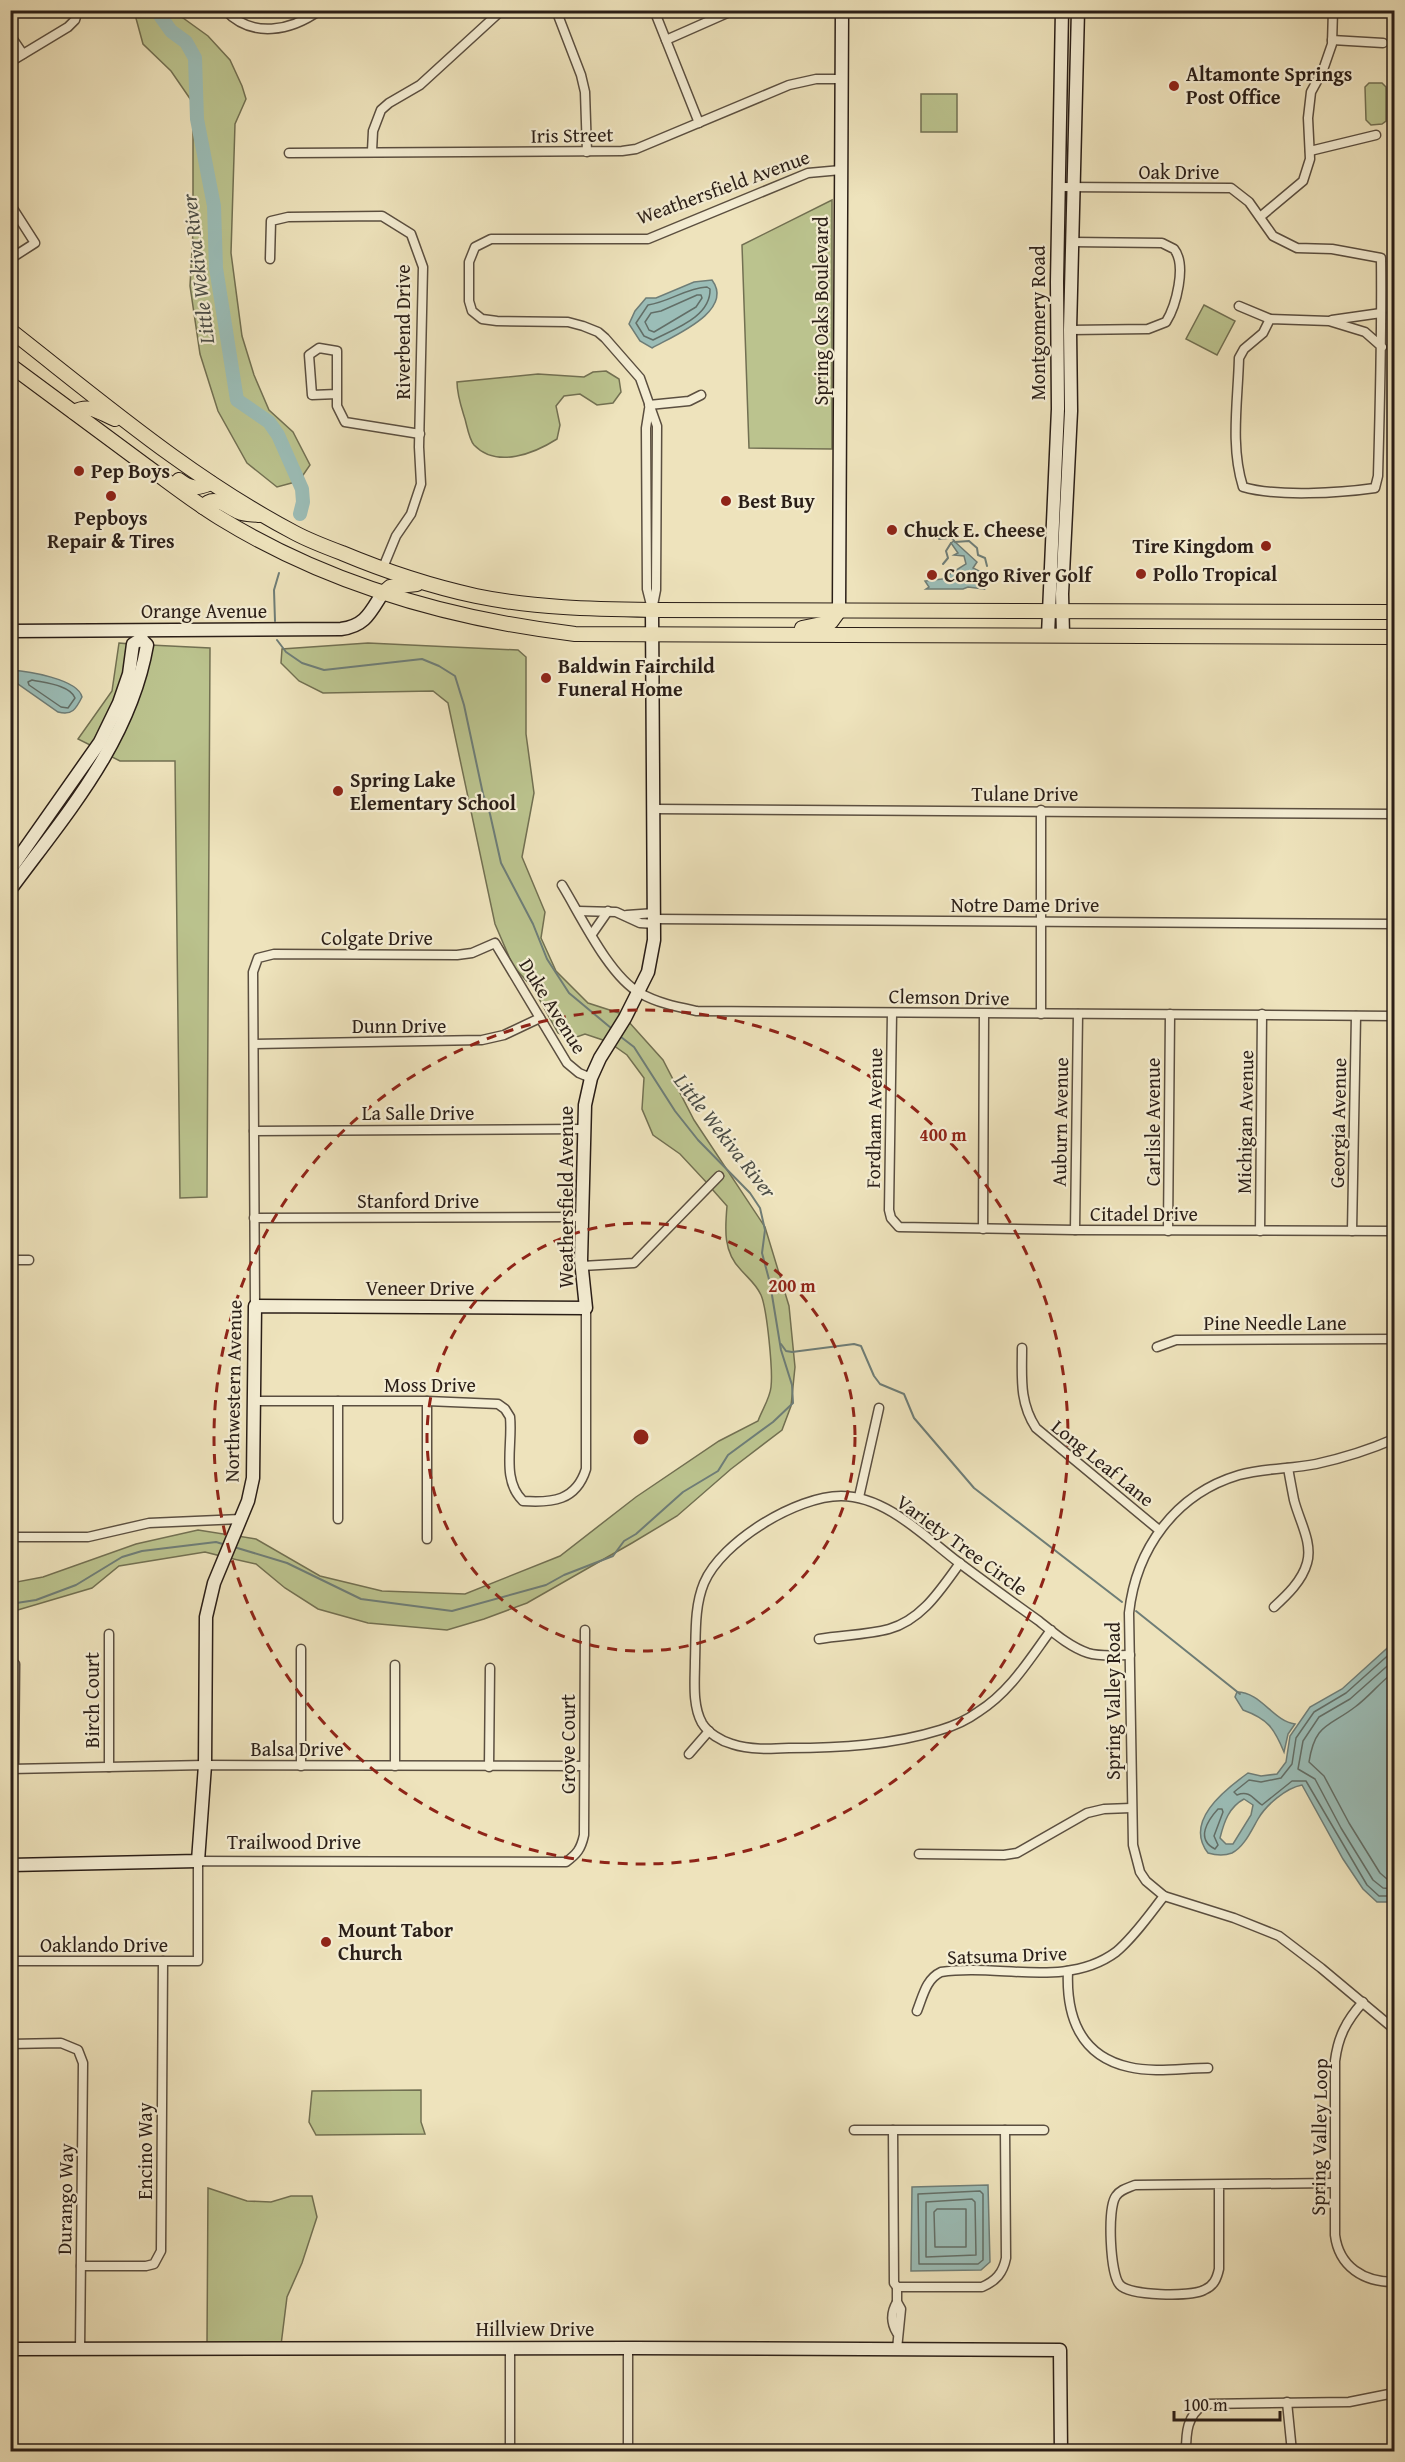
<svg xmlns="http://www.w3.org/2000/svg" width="1405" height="2462" viewBox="0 0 1405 2462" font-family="'Gentium Book Plus',serif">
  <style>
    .green { fill: #bbc38e; stroke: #727052; stroke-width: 1.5 }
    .water { fill: #9bbdb7; stroke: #6e7d77; stroke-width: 1.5; fill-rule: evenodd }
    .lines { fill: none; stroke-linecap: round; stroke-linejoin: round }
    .shore { stroke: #626e67; stroke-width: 1.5 }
    .stream { stroke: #6e7d77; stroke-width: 2 }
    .river { stroke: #9bbdb7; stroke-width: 14 }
    .street-casing { stroke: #5b4f40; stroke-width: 11 }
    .secondary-casing { stroke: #2a1e17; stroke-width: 15 }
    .primary-casing { stroke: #2a1e17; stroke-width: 16 }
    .street { stroke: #f4edd3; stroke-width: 8 }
    .secondary { stroke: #f4edd3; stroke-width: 12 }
    .primary { stroke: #eee3bc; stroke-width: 14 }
    .ring { fill: none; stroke: #8f2418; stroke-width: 3; stroke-dasharray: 10 8 }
    .poi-dot { fill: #8f2418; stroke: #f4edd3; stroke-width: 2 }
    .labels { text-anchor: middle; stroke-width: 4.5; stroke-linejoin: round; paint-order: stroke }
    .poi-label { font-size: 20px; font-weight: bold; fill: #2a1e17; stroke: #f4edd3; text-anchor: start }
    .street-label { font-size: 20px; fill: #2a1e17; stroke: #f4edd3 }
    .water-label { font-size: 21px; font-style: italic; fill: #4c4e47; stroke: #f4edd3 }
    .centre { fill: #8f2418; stroke: #f4edd3; stroke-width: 3 }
    .ring-label { font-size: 18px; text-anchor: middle; font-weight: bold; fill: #8f2418; stroke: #f4edd3; stroke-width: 4.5; stroke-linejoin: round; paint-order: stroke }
  </style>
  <rect width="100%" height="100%" fill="#eee3bc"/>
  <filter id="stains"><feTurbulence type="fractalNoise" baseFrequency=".00333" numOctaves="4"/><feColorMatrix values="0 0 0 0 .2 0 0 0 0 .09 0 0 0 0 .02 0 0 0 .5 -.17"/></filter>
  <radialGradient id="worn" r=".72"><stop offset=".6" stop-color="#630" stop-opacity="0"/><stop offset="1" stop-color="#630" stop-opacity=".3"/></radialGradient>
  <g class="green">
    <polygon points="134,11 177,11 179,15 208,36 230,60 242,86 246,99 235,124 231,253 242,336 254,375 269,410 293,432 310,465 299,481 277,487 247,463 218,411 200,354 190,286 193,231 193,103 171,71 143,44"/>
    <polygon points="1369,83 1382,83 1386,87 1386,121 1382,124 1371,125 1366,120 1365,87"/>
    <rect x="921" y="94" width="36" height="38"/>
    <polygon points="832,200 832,449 749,448 742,245"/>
    <polygon points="1204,305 1235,321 1217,355 1186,339"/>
    <path d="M 606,371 L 619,379 L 621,392 L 613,403 L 597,405 L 580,394 L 564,396 L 556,406 L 560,425 L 557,439 C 535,453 497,469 474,445 C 469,439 467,426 465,419 C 461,406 457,395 457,382 L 538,374 L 584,377 L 593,372 Z"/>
    <path d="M 119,643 L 130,644 C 123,686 112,709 92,746 L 78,739 L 112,691 Z"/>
    <polygon points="368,643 518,650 526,657 526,734 534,793 522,857 545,912 541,938 556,971 588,1003 622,1014 606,1041 585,1034 571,1039 558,1033 533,988 513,966 495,924 448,703 433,691 323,693 299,681 281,663 282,649"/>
    <polygon points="150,645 210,648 207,1197 180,1198 175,761 120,761 110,756"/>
    <path d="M 628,1021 L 663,1060 L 694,1120 L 765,1227 L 789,1306 L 795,1367 L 791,1406 L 782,1430 L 731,1469 L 677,1516 L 632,1543 L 527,1603 L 484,1619 L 447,1630 L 368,1623 L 318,1609 L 285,1588 L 256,1564 L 229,1558 L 238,1536 L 256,1539 L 320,1576 L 382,1591 L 465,1594 L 560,1556 L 636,1497 L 719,1441 L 758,1421 C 762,1410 770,1398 771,1387 C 773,1370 767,1309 761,1295 C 756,1284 749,1279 741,1270 C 723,1252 725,1229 727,1206 L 712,1189 L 724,1176 L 719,1171 L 707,1183 L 680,1154 L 653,1135 L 642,1109 L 644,1078 L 627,1055 L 613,1045 Z"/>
    <polygon points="198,1530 230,1535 221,1556 205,1552 119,1566 92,1588 11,1612 11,1583 43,1577 136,1544"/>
    <polygon points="421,2090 421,2122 425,2134 316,2135 309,2122 312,2091"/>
    <polygon points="208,2188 247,2201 271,2202 291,2196 312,2196 317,2217 302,2263 287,2297 281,2345 207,2345"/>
  </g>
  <g class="water">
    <path d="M 712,280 C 735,311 673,336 652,348 L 640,341 L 629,324 L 635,311 L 646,298 L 656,298 L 694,282 Z"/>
    <polygon points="954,541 977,562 973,568 985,574 979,583 984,589 968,587 963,589 926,589 929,587 925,581 942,579 966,564 964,556 954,555 958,553 951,543"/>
    <path d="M 11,670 C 27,671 78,679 82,697 C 76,709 72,716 58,712 L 11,679 Z"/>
    <path d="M 1394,1642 L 1394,1902 L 1377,1902 L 1363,1889 L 1343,1859 L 1302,1785 C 1286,1788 1266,1805 1258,1819 C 1251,1831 1244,1847 1232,1853 C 1224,1856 1215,1855 1208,1853 C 1184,1822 1223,1791 1248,1773 L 1261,1776 L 1277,1774 L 1286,1762 L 1290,1736 L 1310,1707 L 1342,1689 ZM 1244,1799 L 1253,1805 L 1251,1815 L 1233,1844 L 1226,1844 L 1220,1838 C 1224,1822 1229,1807 1244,1799 Z"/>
    <path d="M 1237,1692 C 1261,1692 1273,1721 1295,1724 L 1288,1734 L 1284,1752 C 1274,1728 1268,1719 1243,1710 L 1235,1697 Z"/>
    <polygon points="988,2185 990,2262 981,2270 911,2271 912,2187"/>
  </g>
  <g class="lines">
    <g class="shore">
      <path d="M 707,287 L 710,289 C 711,317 674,329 653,340 L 644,336 L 636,323 L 648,305 C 669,302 686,288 707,287 Z"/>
      <polygon points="697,295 701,295 702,298 696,307 654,332 649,330 645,322 651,313 661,311"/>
      <path d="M 32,680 C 45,683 70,685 75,698 L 68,708 L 61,707 L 29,685 L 28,682 Z"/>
      <path d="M 1394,1650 L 1346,1693 L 1314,1712 L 1296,1738 L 1292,1764 L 1281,1778 L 1261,1782 L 1249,1780 L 1234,1792 L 1237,1795 C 1250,1790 1253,1799 1262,1805 L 1292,1781 L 1306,1781 L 1367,1885 L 1379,1896 L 1394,1896"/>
      <polyline points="1394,1660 1350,1699 1319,1717 1303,1741 1298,1769 1315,1779 1341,1828 1373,1880 1383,1888 1394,1889"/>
      <path d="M 1394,1672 C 1380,1682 1370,1696 1355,1707 C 1329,1727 1315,1723 1309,1762 L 1324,1776 L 1349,1823 L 1380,1873 L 1387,1879 L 1394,1880"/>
      <path d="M 1218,1809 L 1222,1809 L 1223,1812 L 1214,1836 L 1218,1845 L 1215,1849 C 1195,1839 1208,1820 1218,1809 Z"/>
      <polygon points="980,2191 983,2194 983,2260 978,2264 919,2264 918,2194"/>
      <polygon points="972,2199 975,2202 976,2255 926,2257 926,2202"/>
      <polygon points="937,2209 966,2209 966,2247 935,2247 934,2212"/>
    </g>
    <g class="stream">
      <polyline points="951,537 955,542 969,541 977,548 978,555 985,558 987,566"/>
      <polyline points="931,538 936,538"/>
      <polyline points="939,539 949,538"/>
      <polyline points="943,564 948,558 946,551 951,543"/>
      <polyline points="275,621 274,590 279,573"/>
      <polyline points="277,640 286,652 302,663 324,670 422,659 439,666 455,676 464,705 483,794 490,814 501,863 533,924 547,959 569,993 611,1028"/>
      <polyline points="781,1344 786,1351 792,1352 854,1344 861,1346 874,1376 880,1384 904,1394 914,1418 974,1488 1122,1602"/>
      <polyline points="234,1547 287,1563 361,1599 452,1611 546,1585 564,1575 613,1556 624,1541 636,1534 683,1492 718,1471 728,1455 773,1422 793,1403 792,1385 781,1350 770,1283 762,1253 765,1230 760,1208 750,1193 698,1140 675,1111 634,1047 621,1037"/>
      <polyline points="10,1604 36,1600 76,1585 122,1557 142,1551 216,1542 226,1545"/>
      <polyline points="1136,1611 1240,1694"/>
    </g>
    <polyline class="river" points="156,10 171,31 186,42 195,58 197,119 214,206 216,268 237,400 269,422 278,435 302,489 303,502 300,514"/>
    <g class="street-casing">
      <g id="street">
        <path d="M 225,10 C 252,39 291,31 320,10"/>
        <polyline points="556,10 581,75 585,92 587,152"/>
        <polyline points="654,10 699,123"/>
        <polyline points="10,35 23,54"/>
        <polyline points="666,40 734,10"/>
        <polyline points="1332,40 1383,43"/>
        <polyline points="10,62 68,27 75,20 78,10"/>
        <polyline points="372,151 373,131 381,110 389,103 420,85 502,10"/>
        <polyline points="1310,151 1376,135"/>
        <polyline points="289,153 622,151 636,149 789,85 816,79 842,79"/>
        <path d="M 1059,187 L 1231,188 L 1249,202 L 1273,236 L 1297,248 L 1332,249 L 1381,258 C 1382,331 1380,403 1378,476 L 1375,488 C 1340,493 1277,497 1243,487 C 1230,446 1238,400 1239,358 L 1244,349 L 1263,333 L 1270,319 L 1329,321 L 1365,332 L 1382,347"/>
        <polyline points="10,204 35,243 10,259"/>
        <polyline points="1260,217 1303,181 1310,159 1308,118 1311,92 1323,70 1332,44 1333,10"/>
        <polyline points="270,259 271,221 288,217 382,216 411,234 423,267 419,447 421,484 411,514 396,536 382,570"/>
        <polyline points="1239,306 1270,319"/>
        <polyline points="1332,320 1381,313"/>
        <path d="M 1070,330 L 1148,329 L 1166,322 C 1176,306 1187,265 1174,249 L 1162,243 L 1072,242"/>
        <polyline points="337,394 312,395 309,355 319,348 337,351 337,406 345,422 420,434"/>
        <polyline points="649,405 689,401 701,395"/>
        <polyline points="649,409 646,428 647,589 651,605"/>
        <polyline points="652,610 656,590 657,426 640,378 605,338 598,332 583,326 568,322 497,321 482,319 472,311 469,301 469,262 475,247 491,239 648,239 808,173 841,170"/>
        <polyline points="655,809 1394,814"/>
        <path d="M 562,885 C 581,916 609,976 640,993 C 657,1003 678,1007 697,1011 L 1394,1016"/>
        <polyline points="578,911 616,912 640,923 655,924"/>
        <polyline points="627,915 655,913"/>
        <polyline points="655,919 1394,924"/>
        <polyline points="592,934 608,911"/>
        <polyline points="892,1013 889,1210 891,1218 899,1227 1075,1230 1394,1231"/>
        <polyline points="1041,1014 1041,810"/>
        <polyline points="254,1044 482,1040 504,1035 540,1018"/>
        <polyline points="254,1131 583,1129"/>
        <polyline points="254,1218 582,1217"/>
        <polyline points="983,1229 984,1014"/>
        <polyline points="1075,1230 1078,1014"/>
        <polyline points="1168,1231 1170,1014"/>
        <polyline points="1260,1231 1262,1014"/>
        <polyline points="1352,1231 1356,1016"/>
        <polyline points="10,1260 29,1260"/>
        <polyline points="582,1266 634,1263 719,1176"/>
        <polyline points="255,1306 253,972 258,958 274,954 457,955 472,953 495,943 567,1063 579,1073 591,1078"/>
        <polyline points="1157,1347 1176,1340 1394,1339"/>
        <path d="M 1022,1348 C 1022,1377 1019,1402 1036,1428 L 1159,1530"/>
        <path d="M 254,1401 L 427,1401 L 498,1404 L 505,1409 L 510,1417 C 513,1445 501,1480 523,1501 C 552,1503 576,1501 586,1469 L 586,1308"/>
        <polyline points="427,1401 427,1539"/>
        <path d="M 1394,1439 C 1369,1450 1343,1458 1316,1464 C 1291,1469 1264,1468 1239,1475 C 1175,1494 1136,1549 1129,1613 L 1133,1845 L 1140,1872 L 1146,1881 L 1164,1896 L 1234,1918 L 1279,1936 L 1321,1968 L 1394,2029"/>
        <polyline points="859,1497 879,1408"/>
        <polyline points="338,1519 338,1401"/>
        <polyline points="10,1537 88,1537 149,1523 241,1519"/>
        <path d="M 1274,1607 C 1287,1595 1302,1581 1307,1563 C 1313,1543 1299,1520 1294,1500 C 1292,1490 1290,1479 1288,1468"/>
        <path d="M 1051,1630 C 1029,1660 1010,1692 978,1712 C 967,1720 954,1726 940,1730 C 892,1745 840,1748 789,1748 C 770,1749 750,1750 732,1744 C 721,1741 708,1733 702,1723 C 692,1705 695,1680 695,1661 C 696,1635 694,1607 704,1583 C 722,1541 797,1496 841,1496 C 886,1496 925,1537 958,1562 C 985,1582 1012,1602 1039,1621 C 1054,1633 1070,1647 1088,1653 C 1101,1657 1116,1655 1130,1655"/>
        <path d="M 819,1639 C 842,1635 867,1635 889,1629 C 922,1620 941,1589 960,1563"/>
        <polyline points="301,1649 301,1766"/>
        <polyline points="689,1754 709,1731"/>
        <polyline points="395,1766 395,1665"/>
        <polyline points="109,1767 109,1634"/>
        <polyline points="489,1767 490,1668"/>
        <polyline points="10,1769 205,1765 584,1766"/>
        <polyline points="14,1769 15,1664"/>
        <polyline points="919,1854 1004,1855 1017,1853 1087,1813 1104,1809 1131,1808"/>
        <path d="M 10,1961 L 198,1961 L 198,1861 L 566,1862 C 577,1854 581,1849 584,1835 L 585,1630"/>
        <path d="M 1068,1971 C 1066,2016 1080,2056 1129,2067 C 1154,2073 1183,2068 1208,2068"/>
        <path d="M 1363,2002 C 1346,2021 1338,2037 1335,2061 L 1335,2235 C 1339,2267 1364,2282 1394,2282"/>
        <path d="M 917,2011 C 923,1996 926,1979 941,1972 C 998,1963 1066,1989 1116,1952 C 1134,1937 1149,1915 1164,1896"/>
        <polyline points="10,2044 61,2043 78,2050 83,2063 80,2350"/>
        <polyline points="854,2130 1044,2130"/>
        <polyline points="893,2130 894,2283 897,2287"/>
        <path d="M 1219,2185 L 1219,2269 C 1217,2278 1214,2286 1204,2290 C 1190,2297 1130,2296 1120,2285 C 1110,2275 1107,2208 1116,2196 C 1121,2189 1128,2188 1135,2185 L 1334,2183"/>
        <polyline points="81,2266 146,2266 154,2264 161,2251 163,1961"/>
        <path d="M 897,2302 C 891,2312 891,2323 897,2333"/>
        <polyline points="510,2349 510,2452"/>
        <path d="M 897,2349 L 901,2309 L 897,2302 L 897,2287 L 982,2287 C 996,2281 1003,2273 1006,2258 L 1005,2130"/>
        <polyline points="1287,2402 1292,2452"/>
        <polyline points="628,2452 628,2348"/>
        <path d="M 1186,2452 C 1186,2432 1187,2416 1204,2404 L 1349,2402 L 1394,2393"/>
      </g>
    </g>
    <g class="secondary-casing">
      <g id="secondary">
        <polyline points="839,611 842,10"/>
        <path d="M 10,631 L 341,629 C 365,626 370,613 382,594"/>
        <polyline points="1048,635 1058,409 1057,282 1062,10"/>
        <polyline points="1063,635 1062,594 1071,411 1070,330 1078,10"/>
        <polyline points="10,870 100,742 119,703 129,674 133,644 141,639 142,631"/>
        <path d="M 10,890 C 66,814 130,742 147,645 L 141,639"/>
        <polyline points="10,1865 198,1861 205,1765 206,1617 214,1583 248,1501 253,1478 255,1306 586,1308 581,1260 585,1105 591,1078 600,1058 625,1018 648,972 654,940 652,610"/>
        <polyline points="10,2349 633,2348 1060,2350 1061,2452"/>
      </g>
    </g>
    <g class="primary-casing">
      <g id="primary">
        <path d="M 10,330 C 102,402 192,479 295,533 C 310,541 326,547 342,553 C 385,571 430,586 476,596 C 534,608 593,609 652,610 L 1394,612"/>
        <path d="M 10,365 C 55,398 100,432 145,465 C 170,483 194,502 220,518 C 329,585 449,619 575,634 L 1394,637"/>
        <path d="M 74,412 C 90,403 100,413 115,419"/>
        <path d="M 179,480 C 191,489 197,489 211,483"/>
        <path d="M 203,507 C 214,493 227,507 239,512 C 245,515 253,514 259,515"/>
        <polyline points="382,594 390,587 417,584"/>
        <polyline points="802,628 831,622 839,611"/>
      </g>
    </g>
    <use href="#street" class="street"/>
    <use href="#secondary" class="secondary"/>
    <use href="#primary" class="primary"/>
  </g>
  <g class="ring">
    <circle cx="641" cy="1437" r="214"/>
    <circle cx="641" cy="1437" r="427"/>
  </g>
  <g class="poi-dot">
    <circle cx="1174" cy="86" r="6"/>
    <circle cx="79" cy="471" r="6"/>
    <circle cx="111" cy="496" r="6"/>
    <circle cx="726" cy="501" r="6"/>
    <circle cx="892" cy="530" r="6"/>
    <circle cx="1266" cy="546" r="6"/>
    <circle cx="1141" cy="574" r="6"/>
    <circle cx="932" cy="575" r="6"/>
    <circle cx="546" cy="678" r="6"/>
    <circle cx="338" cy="791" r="6"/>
    <circle cx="326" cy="1942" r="6"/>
  </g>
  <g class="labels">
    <g class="poi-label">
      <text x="1186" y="81">Altamonte Springs<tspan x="1186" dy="23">Post Office</tspan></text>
      <text x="91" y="478">Pep Boys</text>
      <text x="738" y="508">Best Buy</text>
      <text x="111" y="525" text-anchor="middle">Pepboys<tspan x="111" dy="23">Repair &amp; Tires</tspan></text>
      <text x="904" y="537">Chuck E. Cheese</text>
      <text x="1254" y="553" text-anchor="end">Tire Kingdom</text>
      <text x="1153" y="581">Pollo Tropical</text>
      <text x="944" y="582">Congo River Golf</text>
      <text x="558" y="673">Baldwin Fairchild<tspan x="558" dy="23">Funeral Home</tspan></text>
      <text x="350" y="787">Spring Lake<tspan x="350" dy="23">Elementary School</tspan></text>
      <text x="338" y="1937">Mount Tabor<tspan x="338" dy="23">Church</tspan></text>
    </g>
    <g class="street-label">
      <text transform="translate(572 135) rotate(-1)" y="7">Iris Street</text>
      <text x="1179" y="179">Oak Drive</text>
      <text transform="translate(723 187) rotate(-20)" y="7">Weathersfield Avenue</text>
      <text transform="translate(821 311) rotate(-90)" y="7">Spring Oaks Boulevard</text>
      <text transform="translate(1038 323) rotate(-90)" y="7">Montgomery Road</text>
      <text transform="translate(403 332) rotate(-90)" y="7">Riverbend Drive</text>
      <text x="204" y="618">Orange Avenue</text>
      <text x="1025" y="801">Tulane Drive</text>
      <text x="1025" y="912">Notre Dame Drive</text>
      <text x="377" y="945">Colgate Drive</text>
      <text transform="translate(949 997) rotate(1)" y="7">Clemson Drive</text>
      <text transform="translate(553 1006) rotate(58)" y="7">Duke Avenue</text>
      <text x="399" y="1033">Dunn Drive</text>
      <text x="418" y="1120">La Salle Drive</text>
      <text transform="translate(874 1118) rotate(-89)" y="7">Fordham Avenue</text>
      <text transform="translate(1060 1122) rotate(-89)" y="7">Auburn Avenue</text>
      <text transform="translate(1153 1122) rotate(-90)" y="7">Carlisle Avenue</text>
      <text transform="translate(1245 1122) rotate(-89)" y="7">Michigan Avenue</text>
      <text transform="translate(1338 1123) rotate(-89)" y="7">Georgia Avenue</text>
      <text transform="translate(566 1197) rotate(-90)" y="7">Weathersfield Avenue</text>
      <text x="418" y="1208">Stanford Drive</text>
      <text x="1144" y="1221">Citadel Drive</text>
      <text x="420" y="1295">Veneer Drive</text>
      <text x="1275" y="1330">Pine Needle Lane</text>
      <text x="430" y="1392">Moss Drive</text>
      <text transform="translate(233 1391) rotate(-89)" y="7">Northwestern Avenue</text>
      <text transform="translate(1103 1463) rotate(39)" y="7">Long Leaf Lane</text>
      <text transform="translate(962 1545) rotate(36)" y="7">Variety Tree Circle</text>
      <text transform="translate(92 1700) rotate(-90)" y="7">Birch Court</text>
      <text transform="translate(1113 1701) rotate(-90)" y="7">Spring Valley Road</text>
      <text transform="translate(568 1744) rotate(-90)" y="7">Grove Court</text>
      <text x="297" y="1756">Balsa Drive</text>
      <text x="294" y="1849">Trailwood Drive</text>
      <text x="104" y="1952">Oaklando Drive</text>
      <text transform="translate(1007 1955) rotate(-2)" y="7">Satsuma Drive</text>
      <text transform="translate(1319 2137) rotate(-89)" y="7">Spring Valley Loop</text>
      <text transform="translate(145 2151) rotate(-90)" y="7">Encino Way</text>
      <text transform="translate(65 2199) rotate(-89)" y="7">Durango Way</text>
      <text x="535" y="2336">Hillview Drive</text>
    </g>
    <g class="water-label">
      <text transform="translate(198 269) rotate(-97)" y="7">Little Wekiva River</text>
      <text transform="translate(725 1136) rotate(52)" y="7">Little Wekiva River</text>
    </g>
  </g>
  <circle cx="641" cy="1437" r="9" class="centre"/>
  <g class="ring-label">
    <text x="943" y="1141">400 m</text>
    <text x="792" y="1292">200 m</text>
  </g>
  <rect width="1405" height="2462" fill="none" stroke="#eee3bc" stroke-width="36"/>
  <rect x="12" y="12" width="1381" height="2438" fill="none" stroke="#2a1e17" stroke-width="3"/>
  <rect x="18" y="18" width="1369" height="2426" fill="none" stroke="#2a1e17" stroke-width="1.5"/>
  <path d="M1174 2411v9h106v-9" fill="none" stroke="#2a1e17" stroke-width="3"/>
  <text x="1183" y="2411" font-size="18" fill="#2a1e17" stroke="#f4edd3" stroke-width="4.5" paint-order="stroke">100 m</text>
  <rect width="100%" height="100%" filter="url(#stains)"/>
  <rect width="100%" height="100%" fill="url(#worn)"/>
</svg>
